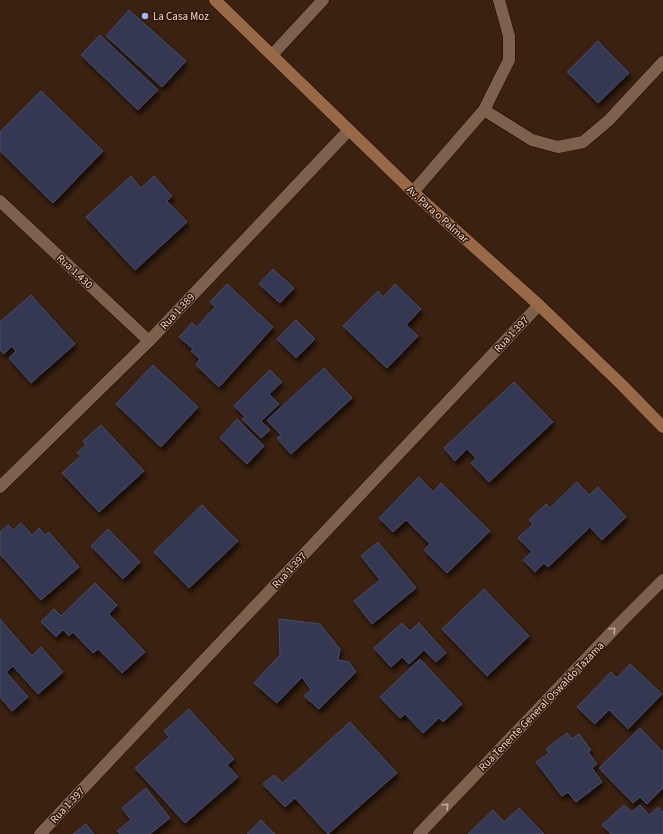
<svg xmlns="http://www.w3.org/2000/svg" width="663" height="834" viewBox="0 0 663 834" font-family="'Source Sans 3',sans-serif">
  <style>
    .building { fill: #343853; stroke: #474c68; filter: url(#shadow) }
    .lines { fill: none; stroke-linecap: round; stroke-linejoin: round }
    .lane-casing { stroke: #200a00; stroke-width: 13 }
    .street-casing { stroke: #200a00; stroke-width: 13 }
    .secondary-casing { stroke: #200a00; stroke-width: 13 }
    .lane { stroke: #7d614d; stroke-width: 12 }
    .street { stroke: #7d614d; stroke-width: 12 }
    .secondary { stroke: #976946; stroke-width: 12 }
    .oneway { stroke: #c3aea0 }
    .poi-dot { fill: #a6b1fc; stroke: #2f1806; stroke-width: 1.5 }
    .labels { text-anchor: middle; stroke-width: 3; stroke-linejoin: round; paint-order: stroke }
    .poi-label { font-size: 11px; fill: #e8d7cc; stroke: #2f1806; text-anchor: start }
    .street-label { font-size: 11px; fill: #e8d7cc; stroke: #2f1806 }
  </style>
  <defs>
    <filter id="shadow"><feDropShadow dx="2.5" dy="4.5" stdDeviation="2" flood-color="#0009"/></filter>
  </defs>
  <rect width="100%" height="100%" fill="#3a2110"/>
  <g class="building">
    <polygon points="129,10 186,61 162,87 106,36"/>
    <polygon points="100,35 158,90 138,110 81,55"/>
    <polygon points="598,41 629,73 598,103 567,72"/>
    <polygon points="41,91 103,151 53,203 0,151 0,132"/>
    <polygon points="131,176 141,188 154,176 172,196 167,201 187,222 135,270 86,217"/>
    <polygon points="273,269 294,288 280,303 259,284"/>
    <polygon points="227,284 273,327 219,387 196,365 200,359 191,351 193,349 179,337 192,323 197,327 215,307 210,302"/>
    <polygon points="395,284 421,309 406,325 418,336 387,368 343,326 378,291 383,297"/>
    <polygon points="31,295 75,344 31,383 9,358 16,351 12,346 4,354 0,350 0,322"/>
    <polygon points="296,320 315,339 296,358 277,339"/>
    <polygon points="153,365 198,407 161,447 116,404"/>
    <polygon points="324,368 352,398 291,454 277,438 281,435 267,420"/>
    <polygon points="270,370 282,382 269,394 279,404 261,421 270,430 261,438 242,419 245,417 234,406"/>
    <polygon points="514,382 553,422 489,482 471,463 476,458 467,449 455,461 444,448"/>
    <polygon points="237,419 264,446 247,464 220,438"/>
    <polygon points="101,425 144,471 99,512 62,473 81,456 77,453 86,445 83,441"/>
    <polygon points="419,477 433,492 441,483 490,531 447,573 424,550 430,544 406,520 393,532 379,518"/>
    <polygon points="577,482 589,495 598,487 626,517 602,540 590,527 548,567 544,563 535,572 523,560 532,552 518,538 533,524 529,520 546,504 550,508"/>
    <polygon points="202,505 238,541 189,588 154,552"/>
    <polygon points="21,523 32,535 39,528 45,535 49,532 79,567 41,600 0,554 0,532 8,525 13,530"/>
    <polygon points="108,529 140,562 123,579 91,546"/>
    <polygon points="378,542 416,588 372,624 354,601 380,580 361,556"/>
    <polygon points="95,583 117,605 109,614 145,652 122,673 98,649 93,653 73,632 69,636 63,630 56,637 41,622 54,609 61,616"/>
    <polygon points="484,589 529,636 487,676 442,629"/>
    <polygon points="0,619 32,656 41,647 63,672 38,694 13,666 6,672 28,697 12,711 0,697"/>
    <polygon points="279,619 320,624 340,649 338,660 349,662 356,672 319,709 304,696 311,690 302,677 277,703 254,683 280,655"/>
    <polygon points="402,623 410,631 419,623 446,653 436,662 424,650 409,664 402,657 391,667 374,648"/>
    <polygon points="420,659 462,704 443,722 439,718 423,733 405,714 400,718 380,697"/>
    <polygon points="630,664 662,694 628,729 609,710 595,724 577,707 611,672 617,678"/>
    <polygon points="189,709 234,759 227,765 238,777 185,823 135,768 169,737 164,731"/>
    <polygon points="350,722 397,773 328,834 295,798 285,807 263,784 274,775 283,783"/>
    <polygon points="640,728 663,752 663,788 647,804 640,797 633,803 599,768"/>
    <polygon points="567,733 572,739 579,734 591,750 588,752 597,764 592,768 602,782 576,802 568,792 562,796 536,762 549,753 546,749"/>
    <polygon points="146,788 170,818 150,834 120,834 117,831 131,820 122,808"/>
    <polygon points="624,805 632,812 640,805 649,815 658,807 663,812 663,834 611,834 602,825"/>
    <polygon points="519,808 544,834 468,834 493,810 504,822"/>
    <polygon points="261,820 275,834 247,834"/>
    <polygon points="86,824 94,834 73,834"/>
  </g>
  <g class="lines">
    <g class="lane-casing">
      <g id="lane">
        <polyline points="272,55 323,0"/>
        <polyline points="484,110 532,140 558,147 583,142 609,120 663,62"/>
        <polyline points="413,192 484,110 509,60 509,36 499,0"/>
      </g>
    </g>
    <g class="street-casing">
      <g id="street">
        <polyline points="0,201 149,341"/>
        <polyline points="0,487 149,341 349,130"/>
        <polyline points="40,834 539,305"/>
        <polyline points="419,834 624,619 663,580"/>
      </g>
    </g>
    <g class="secondary-casing">
      <polyline id="secondary" points="215,0 413,192 539,305 622,385 663,427"/>
    </g>
    <use href="#lane" class="lane"/>
    <use href="#street" class="street"/>
    <use href="#secondary" class="secondary"/>
  </g>
  <defs><path id="oneway-chevron" d="M-2-3.5L2.5 0L-2 3.5" fill="none" stroke-width="1.6" stroke-linecap="round" stroke-linejoin="round"/></defs>
  <g class="oneway">
    <use href="#oneway-chevron" transform="translate(613 630) rotate(-46)"/>
    <use href="#oneway-chevron" transform="translate(446 806) rotate(-46)"/>
  </g>
  <circle class="poi-dot" cx="145" cy="16" r="4"/>
  <g class="labels">
    <g class="poi-label">
      <text x="153" y="20">La Casa Moz</text>
    </g>
    <g class="street-label">
      <text transform="translate(438 214) rotate(42)" y="4">Av. Para o Palmar</text>
      <text transform="translate(75 271) rotate(43)" y="4">Rua 1.430</text>
      <text transform="translate(177 311) rotate(-47)" y="4">Rua 1.389</text>
      <text transform="translate(511 334) rotate(-47)" y="4">Rua 1.397</text>
      <text transform="translate(289 570) rotate(-47)" y="4">Rua 1.397</text>
      <text transform="translate(541 706) rotate(-46)" y="4">Rua Tenente General Oswaldo Tazama</text>
      <text transform="translate(67 805) rotate(-47)" y="4">Rua 1.397</text>
    </g>
  </g>
</svg>
